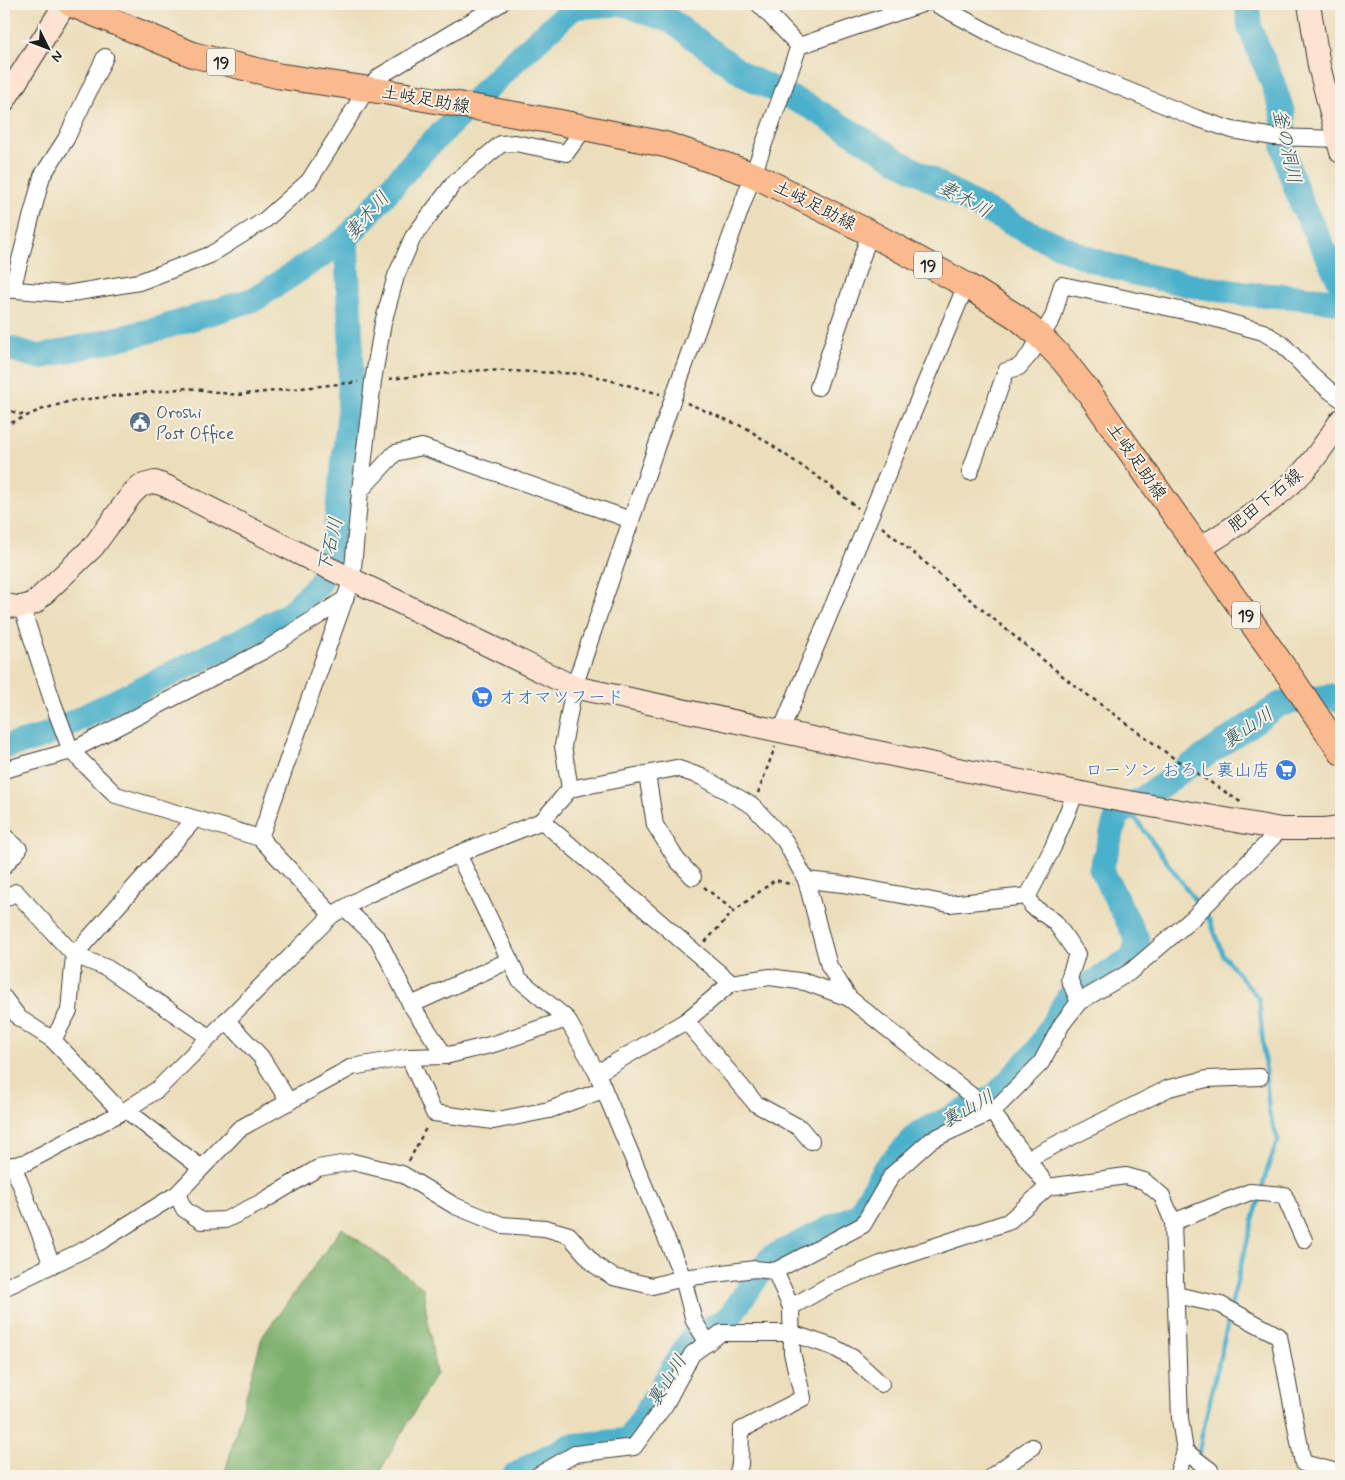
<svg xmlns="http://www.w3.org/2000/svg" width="1345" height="1480" viewBox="0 0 1345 1480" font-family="Mynerve,'Klee One',sans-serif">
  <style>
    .forest { fill: #7aaf6c; stroke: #4b6644 }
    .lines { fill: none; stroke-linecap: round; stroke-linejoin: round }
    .stream { stroke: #4cb0cb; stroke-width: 4.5 }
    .river { stroke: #4cb0cb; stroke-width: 25 }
    .street-casing { stroke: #3b3934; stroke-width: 18 }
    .secondary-casing { stroke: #3b3934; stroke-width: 24 }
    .primary-casing { stroke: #3b3934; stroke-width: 27 }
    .path { stroke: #3b3934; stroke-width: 2.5; stroke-dasharray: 4 4; stroke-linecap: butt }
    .street { stroke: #fff; stroke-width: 16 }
    .secondary { stroke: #fde3d1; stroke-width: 22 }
    .primary { stroke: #fbba8d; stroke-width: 25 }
    .labels { text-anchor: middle; stroke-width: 4; stroke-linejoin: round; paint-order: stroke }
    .shield { fill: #f7f3e8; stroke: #5e5c59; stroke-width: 1 }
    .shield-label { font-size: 16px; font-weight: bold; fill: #1c1c1c }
    .street-label { font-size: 18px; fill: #1c1c1c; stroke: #f7f3e8 }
    .service-label { font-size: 18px; fill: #4e5e75; stroke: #f7f3e8; text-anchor: start }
    .shop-label { font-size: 18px; fill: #366cbe; stroke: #f7f3e8; text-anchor: start }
    .water-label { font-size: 19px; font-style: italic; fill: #2f5762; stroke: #f7f3e8 }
  </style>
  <rect width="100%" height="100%" fill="#f7f3e8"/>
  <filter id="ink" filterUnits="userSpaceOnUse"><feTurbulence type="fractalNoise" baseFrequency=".02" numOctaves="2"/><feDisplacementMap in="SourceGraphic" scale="10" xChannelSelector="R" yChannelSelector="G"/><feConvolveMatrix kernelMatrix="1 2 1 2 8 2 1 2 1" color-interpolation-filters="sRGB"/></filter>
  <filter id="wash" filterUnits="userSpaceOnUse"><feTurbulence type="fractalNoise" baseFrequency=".0096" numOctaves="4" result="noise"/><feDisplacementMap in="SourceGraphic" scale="20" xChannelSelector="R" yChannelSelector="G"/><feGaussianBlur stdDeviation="1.12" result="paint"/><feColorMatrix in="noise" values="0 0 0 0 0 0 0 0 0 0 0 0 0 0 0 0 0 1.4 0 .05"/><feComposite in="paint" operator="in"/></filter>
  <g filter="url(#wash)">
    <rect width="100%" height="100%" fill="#ecdebb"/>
    <polygon class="forest" points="342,1228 423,1288 436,1374 377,1476 224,1476 262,1337"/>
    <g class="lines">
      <g class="stream">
        <polyline points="1130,811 1199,906"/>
        <polyline points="1204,912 1210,921 1223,955 1259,999 1269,1112 1278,1140 1267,1170 1243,1257 1231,1306"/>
        <polyline points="1198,1458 1202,1435 1230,1314"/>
        <polyline points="1196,1476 1197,1465"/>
      </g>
      <g class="river">
        <polyline points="624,4 671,21 744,75 812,108 895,159 976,205 1020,228 1084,257 1133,273 1196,286 1246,294 1300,297 1341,302"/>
        <polyline points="1247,4 1250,29 1272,81 1283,113 1284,148 1288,166 1302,205 1341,284"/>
        <polyline points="4,347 40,357 158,329 255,299 346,239 424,150 517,59 574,7 621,4"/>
        <polyline points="4,747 42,737 241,640 289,614 320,583 334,544 349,415 351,342 346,239"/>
        <polyline points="514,1476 531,1465 570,1446 629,1440 693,1336 728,1319 770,1258 859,1214 883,1171 919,1133 994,1097 1036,1052 1068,998 1132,958 1138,941 1101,869 1117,816 1280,704 1331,696 1341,701"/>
      </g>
    </g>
  </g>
  <g filter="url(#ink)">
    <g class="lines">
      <g class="street-casing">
        <g id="street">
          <polyline points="759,4 799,46"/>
          <polyline points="936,4 1001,39 1196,118 1232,130 1274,137 1341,139"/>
          <polyline points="799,46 922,4"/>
          <polyline points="4,289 66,294 139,282 210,255 265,220 309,181 367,89 380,76 500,4"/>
          <polyline points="12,290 42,176 66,139 105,57"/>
          <polyline points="818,387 870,233"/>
          <polyline points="970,472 1006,371 1019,367 1031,353 1053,317 1062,285 1199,314 1263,332 1282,344 1312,375 1330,391 1341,399"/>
          <polyline points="360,491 395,453 422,447 631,520"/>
          <polyline points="22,608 53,703 71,751 116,795 260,838 332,915"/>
          <polyline points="781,731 966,285"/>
          <polyline points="4,770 71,751 265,650 345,599"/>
          <polyline points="647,774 655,825 677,860 693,877"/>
          <polyline points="570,789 563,746 574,687 673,398 799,46"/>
          <polyline points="542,821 731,983"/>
          <polyline points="4,836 19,849 4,866"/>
          <polyline points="260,838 352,579 360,491 373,381 383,323 396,276 413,237 454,183 501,144 515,143 566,153 584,129"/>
          <polyline points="458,854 519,979 567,1019 597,1073 683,1278 694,1321 708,1343"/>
          <polyline points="806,880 843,884 949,904 1028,896 1053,847 1076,792"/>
          <polyline points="1028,896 1032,906 1055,922 1077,954 1069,979 1079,1002"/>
          <polyline points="4,899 16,892 74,955 107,968 209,1037"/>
          <polyline points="345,908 378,939 411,1005 445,1056"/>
          <polyline points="4,998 19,1018 53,1040 121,1112"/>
          <polyline points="411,1005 510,960"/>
          <polyline points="226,1020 261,1057 289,1102"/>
          <polyline points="686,1021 756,1104 800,1128 811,1141"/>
          <polyline points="53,1040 69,1011 74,955 195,819"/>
          <polyline points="409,1057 434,1113 493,1121 549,1110 603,1090"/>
          <polyline points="597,1073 686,1021 731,983 770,977 805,982 849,998"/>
          <polyline points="126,1110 200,1167"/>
          <polyline points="1027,1159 1169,1088 1207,1079 1260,1077"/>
          <polyline points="13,1165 52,1265"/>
          <polyline points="4,1168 27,1162 126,1110 158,1089 332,915 367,895 458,854 542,821 570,789 676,768 702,777 753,806 785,841 806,880 829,966 849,998 992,1112 1048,1187"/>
          <polyline points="177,1194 184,1209 201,1221 225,1220 260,1203 318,1168 353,1162 402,1174 455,1206 502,1225 545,1228 569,1235 595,1265 613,1277 652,1286 683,1278 755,1269 775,1271 863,1225 892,1175 931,1140 992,1112 1041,1063 1062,1024 1079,1002 1130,972 1193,918 1281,829"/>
          <polyline points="1173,1222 1250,1192 1284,1195 1304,1240"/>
          <polyline points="4,1288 98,1243 177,1194 239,1129 352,1067 409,1057 445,1056 494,1044 567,1019"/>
          <polyline points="1176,1295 1221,1305 1279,1336 1303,1463 1341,1473"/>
          <polyline points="791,1307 828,1286 881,1264 1008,1222 1048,1187 1126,1176 1144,1181 1162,1196 1173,1222 1180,1419 1185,1451 1177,1476"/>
          <polyline points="1185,1451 1210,1470 1209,1476"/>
          <polyline points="537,1476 575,1454 634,1447 665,1405 692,1354 721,1333 791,1333 833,1347 853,1358 881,1384"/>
          <polyline points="737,1476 740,1464 741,1430 803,1398 792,1353 791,1307 775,1271"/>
          <polyline points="992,1476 1032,1447"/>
        </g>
      </g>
      <g class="secondary-casing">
        <g id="secondary">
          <polyline points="1309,4 1319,66 1341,152"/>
          <polyline points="4,101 65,4"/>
          <path d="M 1199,549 C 1235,526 1272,504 1302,473 C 1317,457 1329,438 1341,420"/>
          <path d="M 4,604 C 16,608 23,608 34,603 L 93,547 L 131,495 L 140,486 L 155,482 L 166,486 L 306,557 L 574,687 L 953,768 L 1118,800 L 1281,829 L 1324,829 L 1341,827"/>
        </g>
      </g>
      <g class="primary-casing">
        <polyline id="primary" points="71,4 194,55 279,76 381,91 558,122 667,145 754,175 870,233 966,285 1017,317 1041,337 1064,361 1090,394 1199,549 1294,682 1341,752"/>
      </g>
      <g class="path">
        <polyline points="389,379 482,370 587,374 660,394"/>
        <polyline points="687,403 748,429 825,482 858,508"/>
        <polyline points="4,409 26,416"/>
        <polyline points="4,426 40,410 71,401 188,388 237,395 358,382"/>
        <polyline points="882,527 1070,682 1175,759 1242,803"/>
        <polyline points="758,793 775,747"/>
        <polyline points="704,887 734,911"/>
        <polyline points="705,942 734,911 775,880 793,885"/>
        <polyline points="409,1161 427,1126"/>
      </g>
      <use href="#street" class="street"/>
      <use href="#secondary" class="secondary"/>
      <use href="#primary" class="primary"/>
    </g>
  </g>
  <defs>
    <g id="civic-disc" transform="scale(1.125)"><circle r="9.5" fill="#5c6f8a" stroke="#f7f3e8"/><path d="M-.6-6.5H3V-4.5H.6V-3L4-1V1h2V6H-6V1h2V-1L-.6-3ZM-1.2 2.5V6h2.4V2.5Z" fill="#fff"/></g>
    <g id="supermarket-disc" transform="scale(1.125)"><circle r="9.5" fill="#3f7fe0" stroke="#f7f3e8"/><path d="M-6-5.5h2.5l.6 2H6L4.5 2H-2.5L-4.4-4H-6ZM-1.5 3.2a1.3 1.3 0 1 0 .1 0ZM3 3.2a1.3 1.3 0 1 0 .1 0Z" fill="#fff"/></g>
  </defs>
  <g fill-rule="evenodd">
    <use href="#civic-disc" x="140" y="422"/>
    <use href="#supermarket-disc" x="482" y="697"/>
    <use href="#supermarket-disc" x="1286" y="770"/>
  </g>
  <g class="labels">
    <g class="shield">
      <rect x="207" y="48.5" width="28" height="27" rx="4"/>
      <rect x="914" y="251.5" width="28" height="27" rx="4"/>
      <rect x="1232" y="601.5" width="28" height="27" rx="4"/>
    </g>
    <g class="shield-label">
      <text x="221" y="68">19</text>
      <text x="928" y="271">19</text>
      <text x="1246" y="621">19</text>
    </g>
    <g class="street-label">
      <text transform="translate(426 99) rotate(10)" y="6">土岐足助線</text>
      <text transform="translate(815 205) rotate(27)" y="6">土岐足助線</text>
      <text transform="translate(1137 461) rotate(55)" y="6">土岐足助線</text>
      <text transform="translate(1265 500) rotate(-39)" y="6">肥田下石線</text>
    </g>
    <g class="service-label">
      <text x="156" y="418">Oroshi<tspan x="156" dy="21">Post Office</tspan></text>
    </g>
    <g class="shop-label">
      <text x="498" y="703">オオマツフード</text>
      <text x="1270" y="776" text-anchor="end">ローソン おろし裏山店</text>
    </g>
    <g class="water-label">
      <text transform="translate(1288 146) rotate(78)" y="7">釜の洞川</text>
      <text transform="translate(965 198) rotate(29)" y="7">妻木川</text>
      <text transform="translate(366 215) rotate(-48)" y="7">妻木川</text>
      <text transform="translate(329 545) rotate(-77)" y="7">下石川</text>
      <text transform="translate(1247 727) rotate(-34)" y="7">裏山川</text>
      <text transform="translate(967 1108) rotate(-29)" y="7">裏山川</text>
      <text transform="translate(666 1380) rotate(-58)" y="7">裏山川</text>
    </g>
  </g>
  <rect width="1345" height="1480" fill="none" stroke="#f7f3e8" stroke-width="20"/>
  <g transform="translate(48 48) rotate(132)" stroke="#f7f3e8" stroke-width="4" paint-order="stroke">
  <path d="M0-4L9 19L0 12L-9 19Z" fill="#1c1c1c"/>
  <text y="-8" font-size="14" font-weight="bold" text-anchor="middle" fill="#1c1c1c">N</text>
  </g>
</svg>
